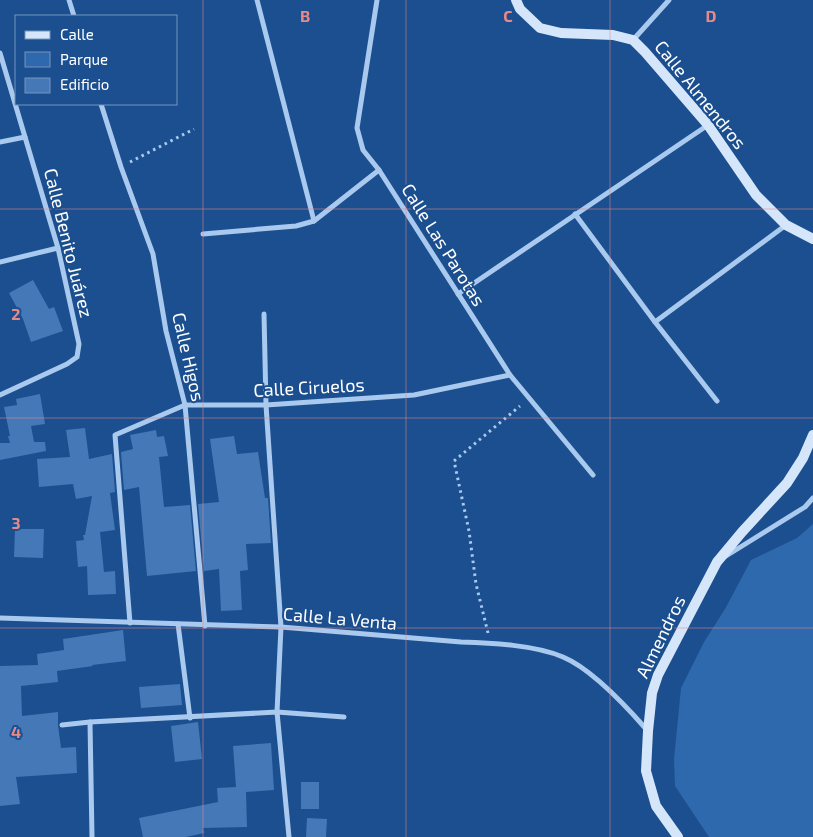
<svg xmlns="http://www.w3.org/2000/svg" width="813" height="837" viewBox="0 0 813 837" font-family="'Exo 2',sans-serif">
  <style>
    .green { fill: #2e69ad }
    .building { fill: #4478b7 }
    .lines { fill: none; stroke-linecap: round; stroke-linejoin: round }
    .path { stroke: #a9c9ee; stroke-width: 3; stroke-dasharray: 2.5 4; stroke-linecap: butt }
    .street { stroke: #a9c9ee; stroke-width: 5 }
    .secondary { stroke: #d6e6fa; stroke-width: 10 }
    .grid { fill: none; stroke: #e88989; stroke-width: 1; stroke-opacity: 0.55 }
    .labels { text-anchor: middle; stroke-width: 4; stroke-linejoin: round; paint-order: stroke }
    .street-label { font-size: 18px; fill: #fff; stroke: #1b4f8f }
    .grid-label { font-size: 16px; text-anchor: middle; font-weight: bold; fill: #e88989; stroke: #1b4f8f; stroke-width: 4; stroke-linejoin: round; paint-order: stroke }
  </style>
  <rect width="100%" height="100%" fill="#1b4f8f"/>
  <polygon class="green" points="813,524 813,837 709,837 675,786 674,759 681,688 704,642 725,609 751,560 797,538"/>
  <g class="building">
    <polygon points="33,280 49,309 54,307 63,331 31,342 23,319 9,293"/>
    <polygon points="40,394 45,424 31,426 34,442 45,442 46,451 0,460 0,443 10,443 8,436 10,436 4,407 17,405 16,399"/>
    <polygon points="85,428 89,459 112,454 115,492 110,493 115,530 100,532 104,572 115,571 116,594 88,595 87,566 78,567 76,541 84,540 83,535 85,535 92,496 76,499 73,484 39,487 37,459 70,457 66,430"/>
    <polygon points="156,430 157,437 164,436 168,456 159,457 164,507 190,505 196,571 147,576 139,487 124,490 121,452 133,449 130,435"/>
    <polygon points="234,436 237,454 258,452 265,498 268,498 271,543 246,544 248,570 240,571 242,610 221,611 219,569 204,571 198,504 219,502 210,439"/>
    <polygon points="15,529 44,529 43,558 14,557"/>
    <polygon points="123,630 126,661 92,665 93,666 57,671 58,682 21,686 22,716 58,712 58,725 61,748 76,747 77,773 16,777 20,804 0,806 0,666 38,665 37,654 64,650 63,639"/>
    <polygon points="180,684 182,705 141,708 139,687"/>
    <polygon points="198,722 202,759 175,762 171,726"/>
    <polygon points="271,743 274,790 246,792 247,827 203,828 204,833 186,837 143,837 139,818 218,802 217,788 236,787 233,746"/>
    <rect x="301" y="782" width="18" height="27"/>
    <polygon points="307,818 327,819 326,837 306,837"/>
  </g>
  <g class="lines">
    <g class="path">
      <polyline points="130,162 194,129"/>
      <polyline points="488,633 476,584 469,531 454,461 520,406"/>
    </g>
    <g class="street">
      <polyline points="69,0 74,16"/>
      <polyline points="257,0 314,221"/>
      <polyline points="377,0 357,128 363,150 379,170 510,375 593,475"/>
      <polyline points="633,40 669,0"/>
      <polyline points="0,53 58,248 79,344 77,357 67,364 0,395"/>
      <polyline points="101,104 121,167 153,254 166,331 185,405 205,626"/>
      <polyline points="0,142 25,137"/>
      <polyline points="575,214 655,322 717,401"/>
      <polyline points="203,234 296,226 314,221 379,170"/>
      <polyline points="0,262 58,248"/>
      <polyline points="458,294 708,125"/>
      <polyline points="264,314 266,405 281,627 277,712 289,837"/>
      <polyline points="655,322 786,225"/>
      <polyline points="726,556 805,507 813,498"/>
      <path d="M 0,618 L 281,627 L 461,642 C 492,643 535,645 563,657 C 592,669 626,706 647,730"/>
      <polyline points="130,623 115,435 185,405 266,405 414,395 510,375"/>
      <polyline points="178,624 190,718"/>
      <polyline points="90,722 92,837"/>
      <polyline points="62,725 90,722 277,712 344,717"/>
    </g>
    <g class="secondary">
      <polyline points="516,0 520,9 540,28 561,33 613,35 633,40 645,52 708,125 756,195 786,225 813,239"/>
      <polyline points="678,837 656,806 646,771 648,731 652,693 658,675 717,562 742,532 787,483 803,458 813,435"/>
    </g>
  </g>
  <path class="grid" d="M 203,0 L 203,837M 406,0 L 406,837M 610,0 L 610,837M 0,209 L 813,209M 0,418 L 813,418M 0,628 L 813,628"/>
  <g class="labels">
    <g class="street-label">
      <text transform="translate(700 95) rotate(51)" y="6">Calle Almendros</text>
      <text transform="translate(68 243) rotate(76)" y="6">Calle Benito Juárez</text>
      <text transform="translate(443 245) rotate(58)" y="6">Calle Las Parotas</text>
      <text transform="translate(188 357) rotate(77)" y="6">Calle Higos</text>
      <text transform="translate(309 388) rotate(-3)" y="6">Calle Ciruelos</text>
      <text transform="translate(340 619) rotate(5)" y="6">Calle La Venta</text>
      <text transform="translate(661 637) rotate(-64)" y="6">Almendros</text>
    </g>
  </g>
  <g class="grid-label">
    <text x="305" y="22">B</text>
    <text x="508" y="22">C</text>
    <text x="711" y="22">D</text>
    <text x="16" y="320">2</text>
    <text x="16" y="529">3</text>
    <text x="16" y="738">4</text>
  </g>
  <rect x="15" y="15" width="162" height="90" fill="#1b4f8f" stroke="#7695bc"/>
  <rect x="25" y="31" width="25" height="8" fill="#d6e6fa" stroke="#7695bc"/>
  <text x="60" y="40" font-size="15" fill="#ffffff">Calle</text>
  <rect x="25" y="52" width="25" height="15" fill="#2e69ad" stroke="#7695bc"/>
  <text x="60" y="65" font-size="15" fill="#ffffff">Parque</text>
  <rect x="25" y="78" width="25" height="15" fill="#4478b7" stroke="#7695bc"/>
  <text x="60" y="90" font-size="15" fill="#ffffff">Edificio</text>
</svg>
